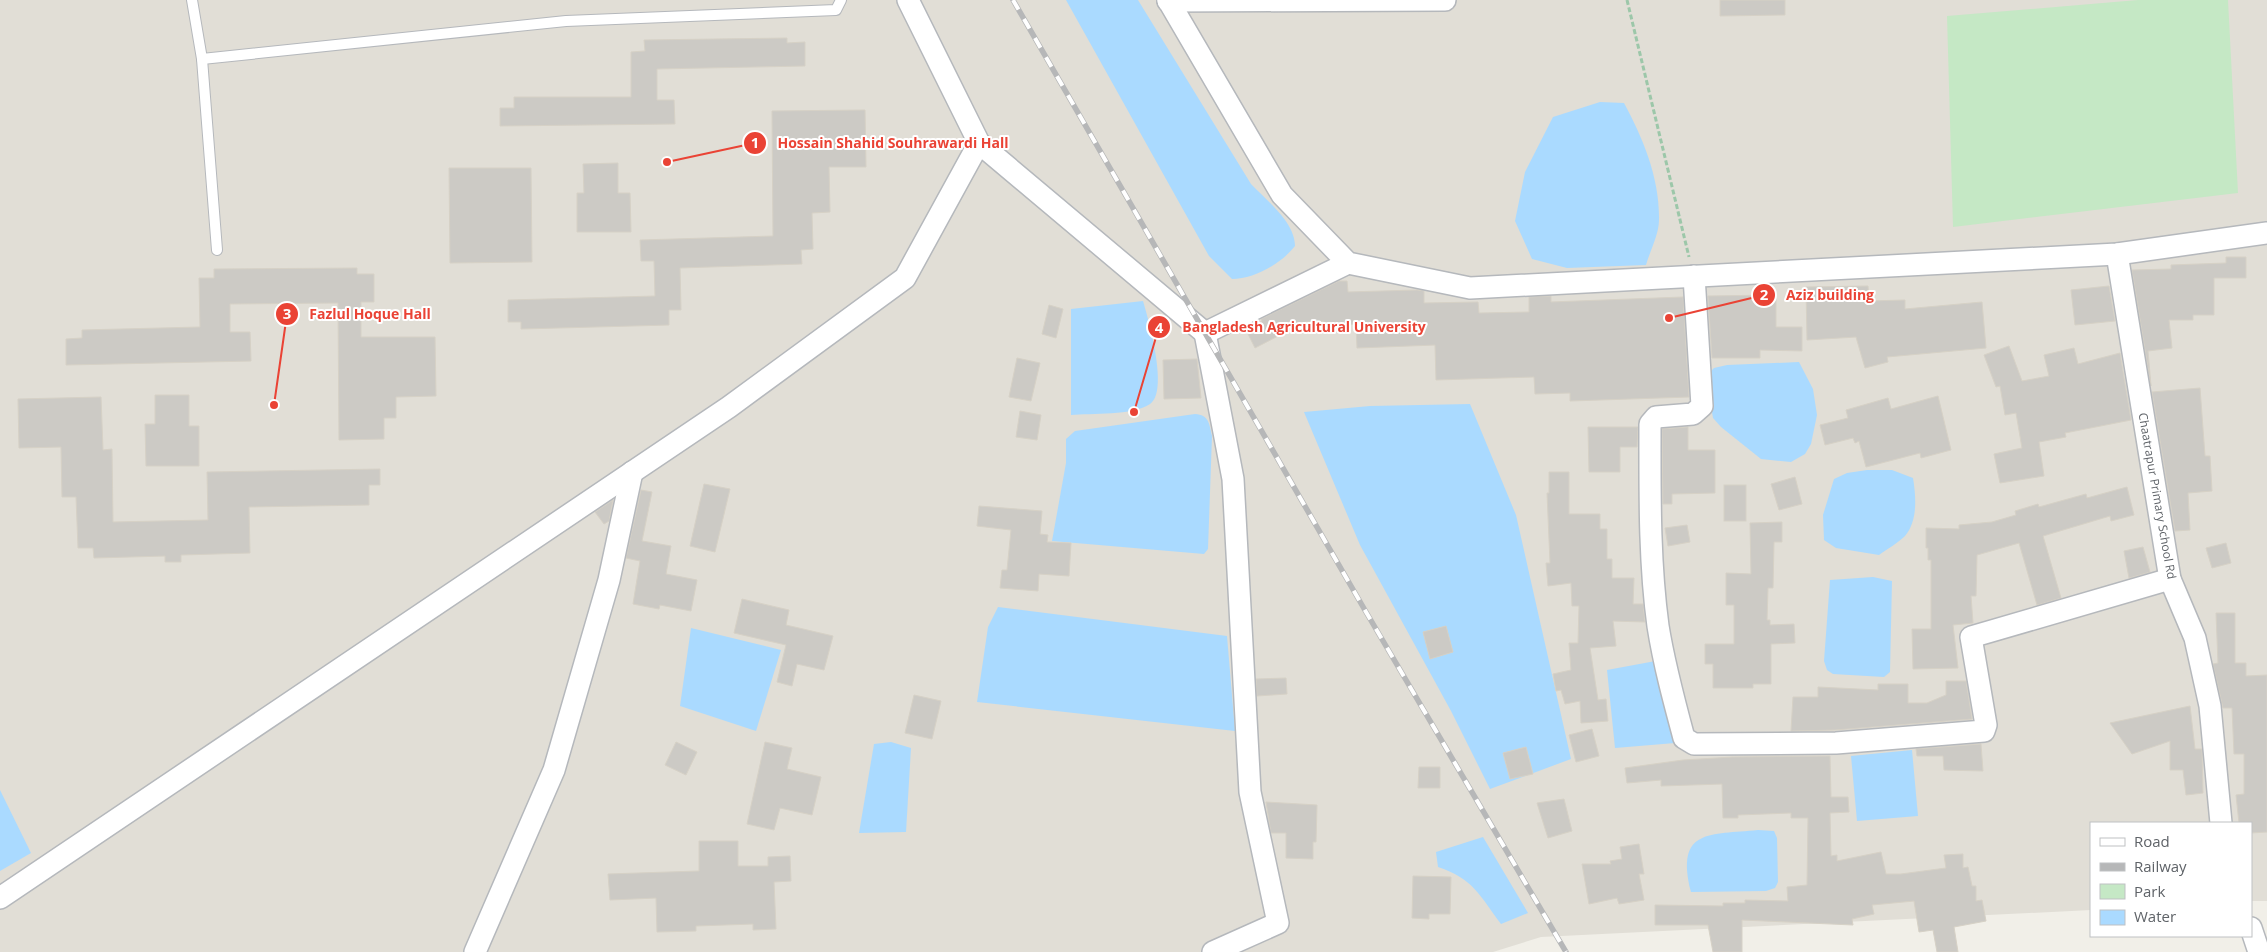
<svg xmlns="http://www.w3.org/2000/svg" width="2267" height="952" viewBox="0 0 2267 952" font-family="'Open Sans',sans-serif">
  <style>
    .education { fill: #e1ded6 }
    .green { fill: #c5e8c5 }
    .water { fill: #aadaff }
    .building { fill: #cccac5; stroke: #d6d1c6 }
    .lines { fill: none; stroke-linecap: round; stroke-linejoin: round }
    .service-casing { stroke: #b5b8bc; stroke-width: 12 }
    .minor-casing { stroke: #b5b8bc; stroke-width: 24 }
    .path { stroke: #9cc7a9; stroke-width: 3; stroke-dasharray: 5 2.5; stroke-linecap: butt }
    .service { stroke: #fff; stroke-width: 10 }
    .minor { stroke: #fff; stroke-width: 21 }
    .rail-casing { stroke: #b6b7b8; stroke-width: 5.5 }
    .rail { stroke: #fff; stroke-width: 4; stroke-dasharray: 11; stroke-linecap: butt }
    .labels { text-anchor: middle; stroke-width: 4; stroke-linejoin: round; paint-order: stroke }
    .street-label { font-size: 12px; fill: #5f6368; stroke: #fff }
    .leader { fill: none; stroke: #ea4335; stroke-width: 2 }
    .callout-dot { fill: #ea4335; stroke: #fff; stroke-width: 2 }
    .mark-label { font-size: 15px; text-anchor: middle; font-weight: bold; fill: #fff }
    .callout-label { font-size: 14px; text-anchor: middle; font-weight: bold; fill: #ea4335; stroke: #fff; stroke-width: 4; stroke-linejoin: round; paint-order: stroke }
  </style>
  <rect width="100%" height="100%" fill="#f1efe8"/>
  <polygon class="education" points="0,0 2267,0 2267,901 2251,901 2251,823 2091,823 2091,910 1541,937 1493,952 0,952"/>
  <polygon class="green" points="2138,0 2228,0 2238,193 1953,227 1947,16"/>
  <g class="water">
    <path d="M 1066,0 L 1138,0 L 1251,184 C 1266,200 1295,222 1295,246 C 1281,264 1254,279 1232,279 L 1209,256 Z"/>
    <path d="M 1600,102 L 1624,103 C 1643,138 1660,179 1659,220 C 1659,234 1650,251 1646,265 L 1567,268 L 1532,259 L 1515,221 L 1525,172 L 1553,117 Z"/>
    <path d="M 1143,301 C 1149,321 1169,392 1150,404 C 1133,416 1091,413 1071,415 L 1071,309 Z"/>
    <polygon points="1799,362 1813,389 1817,415 1811,444 1805,454 1791,462 1761,459 1721,427 1713,418 1706,376 1714,368 1727,365"/>
    <polygon points="1470,404 1516,515 1571,759 1490,789 1451,711 1360,545 1304,412 1370,406"/>
    <path d="M 1195,414 C 1209,415 1209,423 1212,436 L 1208,549 L 1204,554 L 1052,541 L 1066,463 L 1066,439 L 1075,431 Z"/>
    <path d="M 1867,470 L 1892,470 L 1913,478 C 1916,496 1918,521 1905,536 C 1898,543 1887,549 1879,555 L 1836,548 L 1824,540 L 1823,515 L 1834,479 L 1847,473 Z"/>
    <polygon points="1873,577 1892,581 1890,672 1884,677 1833,674 1827,670 1824,661 1830,580"/>
    <polygon points="998,607 1227,636 1235,731 977,702 988,627"/>
    <polygon points="691,628 781,650 756,731 680,706"/>
    <polygon points="1661,660 1675,743 1615,748 1607,670"/>
    <polygon points="891,742 911,748 906,832 859,833 874,744"/>
    <polygon points="1912,750 1918,816 1857,821 1851,756"/>
    <polygon points="0,790 31,853 0,871"/>
    <path d="M 1758,830 L 1774,831 L 1777,838 L 1778,882 L 1775,888 L 1766,891 L 1691,892 C 1675,828 1710,835 1758,830 Z"/>
    <path d="M 1483,837 L 1528,913 L 1501,924 C 1479,895 1474,879 1438,867 L 1436,852 Z"/>
  </g>
  <g class="building">
    <polygon points="1720,0 1785,0 1785,15 1720,16"/>
    <polygon points="787,38 787,43 805,42 805,66 657,69 657,100 674,100 675,124 500,126 500,108 514,108 514,97 631,97 631,52 645,51 644,40"/>
    <polygon points="865,110 866,167 829,167 830,212 812,213 813,249 801,250 802,264 680,268 681,310 669,310 669,325 521,329 521,322 508,322 508,300 655,296 654,261 641,261 640,240 773,236 772,111"/>
    <polygon points="618,163 618,193 630,193 631,232 577,232 577,193 584,193 583,164"/>
    <polygon points="449,168 531,168 532,262 450,263"/>
    <polygon points="2226,257 2246,257 2246,278 2214,278 2214,315 2193,315 2193,320 2169,320 2172,348 2148,351 2151,386 2132,270 2171,269 2171,265 2226,263"/>
    <polygon points="357,268 357,274 374,274 374,302 361,302 361,337 435,337 436,396 396,397 396,418 384,418 384,439 339,440 338,303 230,304 230,332 250,332 251,361 66,365 66,339 82,338 82,330 200,327 199,278 214,278 214,269"/>
    <polygon points="1339,281 1347,281 1348,292 1417,290 1424,291 1424,303 1478,302 1479,313 1529,312 1529,297 1551,296 1551,302 1683,297 1689,397 1570,401 1570,393 1535,394 1534,377 1436,380 1435,345 1357,348 1356,324 1324,326 1324,321 1305,322 1255,348 1246,330 1262,321 1261,319"/>
    <polygon points="1868,286 1869,301 1905,300 1905,309 1982,302 1986,348 1887,357 1888,362 1865,368 1856,337 1807,340 1806,287"/>
    <polygon points="2109,286 2115,321 2075,325 2071,290"/>
    <polygon points="1776,295 1776,327 1802,327 1802,351 1760,350 1760,358 1712,358 1708,296"/>
    <polygon points="1049,305 1063,309 1056,338 1042,334"/>
    <polygon points="2009,346 2022,381 2049,376 2044,355 2074,348 2078,364 2120,353 2131,420 2065,433 2066,437 2039,442 2044,476 2000,483 1994,454 2022,448 2016,413 2005,415 2000,386 1996,387 1984,355"/>
    <polygon points="1017,358 1040,363 1031,401 1009,397"/>
    <polygon points="1197,359 1201,398 1164,399 1163,360"/>
    <polygon points="2200,388 2205,456 2210,456 2212,491 2188,493 2190,530 2175,531 2152,392"/>
    <polygon points="155,395 189,395 189,426 199,426 199,466 146,466 145,424 155,424"/>
    <polygon points="1938,396 1951,450 1921,458 1920,453 1866,467 1859,441 1855,443 1853,438 1825,445 1820,425 1848,418 1846,410 1888,398 1891,409"/>
    <polygon points="101,397 103,450 112,449 113,522 208,520 207,472 380,469 380,485 369,485 369,505 249,507 250,553 181,555 181,562 165,562 165,556 94,558 93,548 78,548 76,497 62,497 61,447 19,448 18,399"/>
    <polygon points="1020,411 1041,415 1037,440 1016,437"/>
    <polygon points="1588,427 1638,427 1637,447 1620,447 1620,472 1589,472"/>
    <polygon points="1688,427 1688,450 1715,450 1715,493 1672,494 1672,504 1663,504 1662,429"/>
    <polygon points="1549,472 1569,472 1569,514 1600,514 1600,529 1607,529 1607,559 1612,559 1612,578 1634,578 1633,604 1643,604 1645,622 1613,621 1616,646 1590,648 1598,700 1606,699 1608,721 1581,723 1580,701 1565,704 1561,690 1556,691 1553,674 1571,670 1569,643 1578,643 1579,606 1572,606 1571,583 1548,586 1546,563 1550,563 1547,493 1549,493"/>
    <polygon points="1795,477 1802,504 1779,510 1771,484"/>
    <polygon points="704,484 730,489 715,552 690,546"/>
    <rect x="1724" y="485" width="22" height="36"/>
    <polygon points="2127,487 2134,515 2111,521 2110,516 2043,536 2061,598 2037,605 2019,543 1977,555 1976,596 1971,596 1973,623 1953,625 1958,668 1913,669 1912,629 1931,629 1931,560 1928,560 1928,548 1926,548 1926,528 1959,529 1959,525 1992,522 2016,515 2015,511 2038,504 2039,507 2086,494 2087,498"/>
    <polygon points="641,490 652,492 642,541 671,546 666,574 697,580 691,611 660,605 659,609 633,604 640,561 626,558"/>
    <polygon points="613,500 609,521 604,524 595,512"/>
    <polygon points="979,506 1042,511 1040,534 1048,535 1047,542 1071,543 1069,576 1039,574 1038,591 1000,588 1002,570 1007,570 1011,530 977,526"/>
    <polygon points="1782,522 1782,542 1774,542 1773,588 1768,588 1767,620 1770,620 1770,625 1794,624 1795,643 1771,644 1771,684 1753,684 1753,688 1713,688 1713,664 1705,664 1705,644 1734,644 1734,605 1726,605 1726,573 1751,574 1750,523"/>
    <polygon points="1687,525 1690,542 1668,546 1665,528"/>
    <polygon points="2226,543 2231,563 2212,568 2206,548"/>
    <polygon points="2143,547 2150,572 2129,578 2124,551"/>
    <polygon points="742,599 789,610 786,625 833,636 824,670 797,664 792,686 777,682 786,645 734,633"/>
    <polygon points="2216,613 2235,613 2235,663 2246,663 2246,676 2267,675 2267,832 2251,833 2251,823 2239,823 2236,795 2244,794 2244,754 2234,754 2232,708 2223,708 2213,664 2218,663"/>
    <polygon points="1446,626 1453,652 1430,659 1423,632"/>
    <polygon points="1286,678 1287,694 1257,696 1256,679"/>
    <polygon points="1946,681 1966,681 1972,719 1835,730 1791,731 1793,697 1818,697 1818,687 1878,690 1878,684 1908,684 1908,703 1927,703 1946,695"/>
    <polygon points="914,695 941,701 932,739 905,733"/>
    <polygon points="2190,706 2195,749 2202,749 2203,793 2186,795 2183,770 2170,770 2170,741 2132,754 2110,723"/>
    <polygon points="1592,729 1599,756 1576,762 1569,735"/>
    <polygon points="676,742 697,752 686,775 665,765"/>
    <polygon points="765,742 792,748 787,769 821,777 812,815 780,808 774,830 747,824"/>
    <polygon points="1981,744 1983,771 1944,770 1943,756 1917,756 1916,749"/>
    <polygon points="1526,747 1533,774 1510,779 1503,753"/>
    <polygon points="1830,756 1831,797 1848,797 1849,812 1830,813 1831,856 1837,855 1837,861 1881,852 1886,874 1901,874 1946,868 1944,855 1963,854 1963,868 1968,867 1972,886 1976,886 1976,901 1982,900 1986,921 1954,927 1958,952 1937,952 1933,930 1919,932 1914,901 1872,905 1874,914 1852,919 1853,925 1742,920 1742,952 1713,952 1708,925 1655,925 1655,905 1723,906 1723,903 1745,903 1745,900 1788,901 1787,887 1807,885 1808,818 1791,818 1791,813 1738,815 1738,818 1723,818 1722,784 1661,786 1661,780 1627,783 1625,768 1683,760 1733,757"/>
    <polygon points="1419,767 1440,767 1440,788 1418,788"/>
    <polygon points="1564,799 1572,831 1548,838 1537,803"/>
    <polygon points="1266,802 1317,805 1316,842 1313,842 1313,859 1286,858 1286,833 1271,833"/>
    <polygon points="699,841 738,841 738,866 768,866 768,857 790,856 791,881 774,882 776,929 753,930 753,924 696,926 696,931 657,932 656,898 610,900 608,874 699,871"/>
    <polygon points="1639,844 1644,874 1639,874 1644,900 1619,904 1617,898 1589,904 1582,864 1611,864 1610,861 1622,859 1620,847"/>
    <polygon points="1413,876 1451,877 1450,914 1429,914 1429,919 1412,918"/>
  </g>
  <g class="lines">
    <g class="service-casing">
      <g id="service">
        <polyline points="192,0 202,59 566,21 836,10 841,0"/>
        <polyline points="202,59 217,250"/>
      </g>
    </g>
    <g class="minor-casing">
      <g id="minor">
        <polyline points="1168,0 1282,195 1348,263 1470,288 2117,254 2267,233"/>
        <polyline points="1168,1 1445,0"/>
        <polyline points="979,143 1205,333 1348,263"/>
        <polyline points="2117,254 2170,579 2195,638 2210,706 2221,823"/>
        <path d="M 1694,276 L 1702,406 L 1693,414 L 1656,417 L 1650,424 C 1650,491 1649,560 1658,626 C 1664,664 1674,701 1684,738 L 1694,744 L 1836,743 L 1984,731 L 1986,725 L 1971,637 L 2170,579"/>
        <polyline points="1205,333 1233,479 1250,792 1278,923 1213,952"/>
        <polyline points="0,898 729,407 905,278 979,143 908,0"/>
        <polyline points="2251,928 2259,952"/>
        <polyline points="475,952 554,770 609,580 632,472"/>
      </g>
    </g>
    <polyline class="path" points="1627,0 1689,257"/>
    <use href="#service" class="service"/>
    <use href="#minor" class="minor"/>
    <g class="rail-casing">
      <polyline id="rail" points="1013,0 1366,612 1566,952"/>
    </g>
    <use href="#rail" class="rail"/>
  </g>
  <g class="labels">
    <g class="street-label">
      <text transform="translate(2157 496) rotate(80)" y="4">Chaatrapur Primary School Rd</text>
    </g>
  </g>
  <path class="leader" d="M667 162L755 143M1669 318L1764 295M274 405L287 314M1134 412L1159 327"/>
  <g class="callout-dot">
    <circle cx="667" cy="162" r="5"/>
    <circle cx="1669" cy="318" r="5"/>
    <circle cx="274" cy="405" r="5"/>
    <circle cx="1134" cy="412" r="5"/>
    <circle cx="755" cy="143" r="12"/>
    <circle cx="1764" cy="295" r="12"/>
    <circle cx="287" cy="314" r="12"/>
    <circle cx="1159" cy="327" r="12"/>
  </g>
  <g class="mark-label">
    <text x="755" y="148">1</text>
    <text x="1764" y="300">2</text>
    <text x="287" y="319">3</text>
    <text x="1159" y="333">4</text>
  </g>
  <g class="callout-label">
    <text x="893" y="148">Hossain Shahid Souhrawardi Hall</text>
    <text x="1830" y="300">Aziz building</text>
    <text x="370" y="319">Fazlul Hoque Hall</text>
    <text x="1304" y="332">Bangladesh Agricultural University</text>
  </g>
  <rect x="2090" y="822" width="162" height="115" fill="#ffffff" stroke="#bfc1c3"/>
  <rect x="2100" y="838" width="25" height="8" fill="#ffffff" stroke="#bfc1c3"/>
  <text x="2134" y="847" font-size="15" fill="#5f6368">Road</text>
  <rect x="2100" y="863" width="25" height="8" fill="#b6b7b8" stroke="#bfc1c3"/>
  <text x="2134" y="872" font-size="15" fill="#5f6368">Railway</text>
  <rect x="2100" y="884" width="25" height="15" fill="#c5e8c5" stroke="#bfc1c3"/>
  <text x="2134" y="897" font-size="15" fill="#5f6368">Park</text>
  <rect x="2100" y="910" width="25" height="15" fill="#aadaff" stroke="#bfc1c3"/>
  <text x="2134" y="922" font-size="15" fill="#5f6368">Water</text>
</svg>
